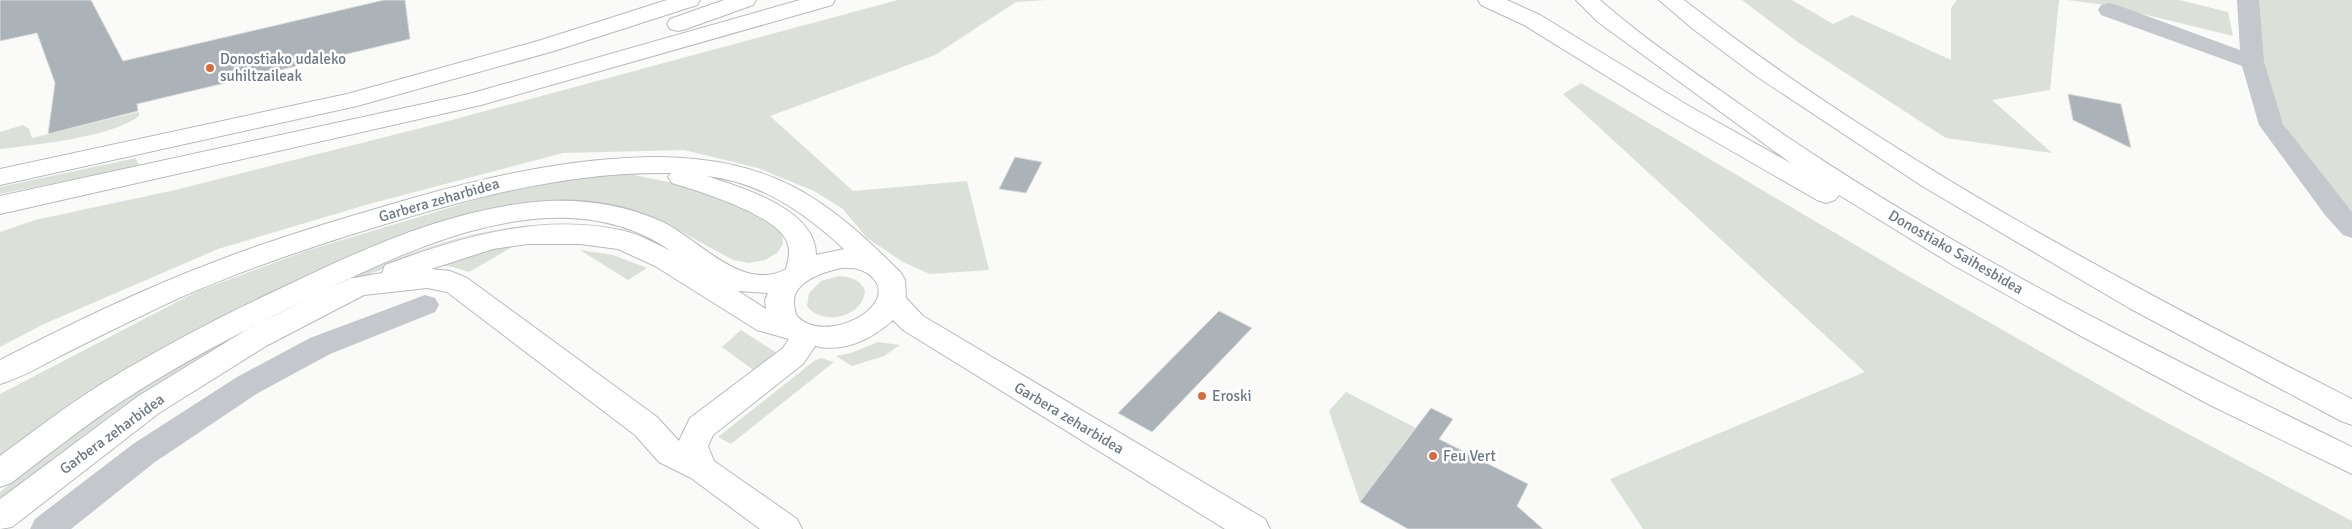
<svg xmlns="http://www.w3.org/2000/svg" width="2352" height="529" viewBox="0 0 2352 529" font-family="Signika,sans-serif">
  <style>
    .green { fill: #dbe0d9 }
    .building { fill: #abb2b8; stroke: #dcdcda }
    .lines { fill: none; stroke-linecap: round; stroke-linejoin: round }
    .secondary-casing { stroke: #b6bbbf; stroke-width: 2 }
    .highway-casing { stroke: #b7babd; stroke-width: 2 }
    .street { fill: #c4c7cb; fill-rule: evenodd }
    .secondary { fill: #fff; fill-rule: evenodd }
    .highway { fill: #fff; fill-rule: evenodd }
    .poi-dot { fill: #d56d3c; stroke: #fff; stroke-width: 2 }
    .labels { text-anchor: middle; stroke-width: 5; stroke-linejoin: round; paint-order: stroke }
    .poi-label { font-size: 15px; fill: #6b7886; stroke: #fff; text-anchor: start }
    .street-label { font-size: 15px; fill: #6b7886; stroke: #fff }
  </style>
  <rect width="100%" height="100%" fill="#fafaf8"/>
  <g class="green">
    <polygon points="898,0 1046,0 1016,2 935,55 770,116 853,191 967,181 989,270 930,274 903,262 867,238 843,209 814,191 758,168 684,150 563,153 369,204 218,249 44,324 0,347 0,232 35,220 175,190 437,124"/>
    <polygon points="1742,0 1792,0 1833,24 1852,15 1951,60 1951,8 1957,0 2059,0 2050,90 1992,100 2052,153 1946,138 1799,43"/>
    <polygon points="2067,0 2179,0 2228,12 2233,36 2106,5"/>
    <path d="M 2256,0 L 2352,0 L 2352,212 C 2316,171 2271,119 2258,65 C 2253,47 2256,19 2256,0 Z"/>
    <polygon points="1581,83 1908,276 2145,411 2352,521 2352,529 1643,529 1610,479 1865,372 1563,94"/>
    <path d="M 139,112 L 139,116 C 112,137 35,145 0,149 L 0,132 L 23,125 L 29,129 L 32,138 Z"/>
    <polygon points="136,158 139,166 0,194 0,187"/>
    <polygon points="629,174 688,186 746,205 781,226 783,244 777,253 765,260 749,263 733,260 667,224 625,210 562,205 303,279 250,303 93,392 0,457 0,394 198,291 309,250 542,180"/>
    <path d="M 572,224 L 577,227 L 387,267 L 346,284 L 261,324 L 206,354 L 145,391 L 112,414 L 0,499 L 0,492 C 55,448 112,406 172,369 C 209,346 250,328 289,308 C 361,273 434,237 515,227 C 534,224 553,225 572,224 Z"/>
    <polygon points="514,246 469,272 453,267 436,265 479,251"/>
    <polygon points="580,250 613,255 647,268 628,280"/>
    <path d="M 839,276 C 851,277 859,279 865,290 C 864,317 822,327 807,306 L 809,293 L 821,281 Z"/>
    <polygon points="741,330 777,353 756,372 722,347"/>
    <polygon points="878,342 900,345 884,356 852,366 836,356 851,353"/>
    <polygon points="821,358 834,362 731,444 718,437 814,361"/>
    <polygon points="1346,392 1416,428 1360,502 1329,411"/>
  </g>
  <g class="building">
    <polygon points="0,0 91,0 123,61 384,0 405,0 410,39 137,104 138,111 48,134 55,83 37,33 0,41"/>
    <polygon points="2068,94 2121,104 2131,148 2073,120"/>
    <polygon points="1015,157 1042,162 1026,193 999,189"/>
    <polygon points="1219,311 1252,328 1152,432 1118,413"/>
    <polygon points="1431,408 1453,419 1439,439 1528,484 1517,506 1543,529 1408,529 1360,502"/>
  </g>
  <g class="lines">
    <g class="secondary-casing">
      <path id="secondary" d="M 660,157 C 771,159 825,196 901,273 L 905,280 L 906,298 L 923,316 L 1265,519 L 1270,529 L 1225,529 L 903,330 L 893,320 C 872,339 844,353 815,346 L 803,364 L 713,435 L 708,446 L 714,461 L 797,519 L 802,529 L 760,529 L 691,478 L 659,462 L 635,435 L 447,292 L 427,288 L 364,295 L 266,346 L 159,413 L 12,527 L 0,529 L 0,499 L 137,397 L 246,330 L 348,279 L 382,273 L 385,265 C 461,237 543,212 625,231 C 641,235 656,244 671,251 C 562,175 414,246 310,298 C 246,329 183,362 124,400 C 85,425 48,455 11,483 L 0,487 L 0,456 C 34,431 67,405 103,383 C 163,346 227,313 292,283 C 373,244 457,207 547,201 C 585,199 624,205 658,220 C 697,236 741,294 786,269 C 788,261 791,251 787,242 C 777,215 699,191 672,183 L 668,177 L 671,173 C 570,171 474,197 379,226 C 310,247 242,270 177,299 C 140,316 104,334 68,352 C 46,363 24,377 0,384 L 0,360 C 71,324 142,289 217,261 C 273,239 331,222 389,205 C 478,179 567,157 660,157 ZM 706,176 C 761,182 804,212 844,249 L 816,255 C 816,209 741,187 706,176 ZM 528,244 L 580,244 L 618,249 L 655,266 L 757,330 L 789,339 L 783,348 L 690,418 L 679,441 L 657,417 L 467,278 L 450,271 L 431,269 L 493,249 ZM 841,268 C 852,267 865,269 873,278 C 900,307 824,346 797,316 C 795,313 795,309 794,305 C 791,282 823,272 841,268 ZM 738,291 L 768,293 L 765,300 L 766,309 Z"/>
    </g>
    <g class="highway-casing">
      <g id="highway">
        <polygon points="667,0 700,0 697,5 554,51 357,106 0,185 0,169 347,94 538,41"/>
        <polygon points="724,0 756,0 753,5 686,29 678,31 670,29 667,24 670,19"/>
        <polygon points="800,0 835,0 832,5 481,105 0,214 0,196 469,94"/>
        <path d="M 1478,0 L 1507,0 L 1540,15 L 1689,106 L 1792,164 L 1598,22 L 1576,0 L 1600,0 C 1644,39 1694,72 1741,105 C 1932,240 2142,345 2352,447 L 2352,474 L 2210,405 L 2081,336 L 1953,265 L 1839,195 L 1835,200 L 1826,203 L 1817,200 L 1671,116 L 1524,25 L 1481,5 Z"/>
        <path d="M 1659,0 L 1684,0 C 1889,159 2121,282 2352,399 L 2352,425 L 2341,421 L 2129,308 L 1922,186 L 1756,76 L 1693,29 Z"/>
      </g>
    </g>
    <g class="street">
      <polygon points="2237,0 2259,0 2264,62 2283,124 2352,212 2352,238 2343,235 2325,215 2259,125 2242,66 2101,15 2098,10 2101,5 2109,3 2117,5 2240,50"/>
      <polygon points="425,295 435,298 439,305 435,312 330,354 258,393 155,462 71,529 30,529 35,519 133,444 237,377 310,338"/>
    </g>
    <use href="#secondary" class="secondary"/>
    <use href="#highway" class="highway"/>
  </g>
  <g class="poi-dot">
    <circle cx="210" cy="68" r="5"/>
    <circle cx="1202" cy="396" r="5"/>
    <circle cx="1433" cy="456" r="5"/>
  </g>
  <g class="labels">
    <g class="poi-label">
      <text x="220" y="64">Donostiako udaleko<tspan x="220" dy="17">suhiltzaileak</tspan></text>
      <text x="1212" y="401">Eroski</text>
      <text x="1443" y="461">Feu Vert</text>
    </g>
    <g class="street-label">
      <text transform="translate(439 200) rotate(-16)" y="5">Garbera zeharbidea</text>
      <text transform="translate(1956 252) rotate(30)" y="5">Donostiako Saihesbidea</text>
      <text transform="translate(1069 418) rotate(31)" y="5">Garbera zeharbidea</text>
      <text transform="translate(112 434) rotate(-36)" y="5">Garbera zeharbidea</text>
    </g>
  </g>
</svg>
